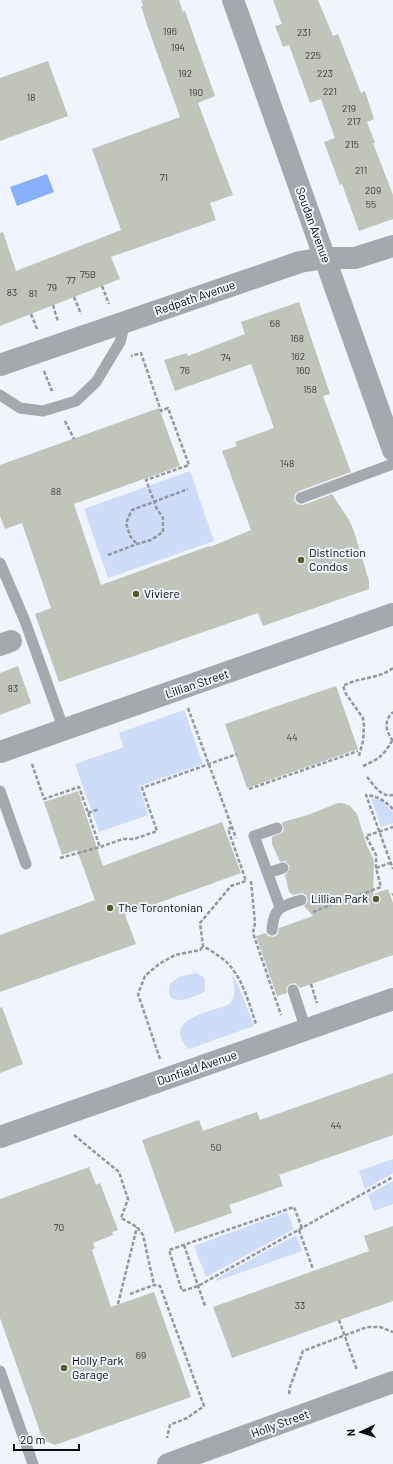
<svg xmlns="http://www.w3.org/2000/svg" width="393" height="1464" viewBox="0 0 393 1464" font-family="Barlow,sans-serif">
  <style>
    .green { fill: #ccdcf9 }
    .water { fill: #89b0fe }
    .building { fill: #c1c4b9 }
    .lines { fill: none; stroke-linecap: round; stroke-linejoin: round }
    .path { stroke: #94979f; stroke-width: 2.5; stroke-dasharray: 4 2; stroke-linecap: butt }
    .lane { stroke: #a5a8ac; stroke-width: 11 }
    .street { stroke: #a5a8ac; stroke-width: 22 }
    .poi-dot { fill: #535c2b; stroke: #eff4fe; stroke-width: 1.5 }
    .labels { text-anchor: middle; stroke-width: 4; stroke-linejoin: round; paint-order: stroke }
    .number-label { font-size: 10px; fill: #383a3a }
    .street-label { font-size: 12px; fill: #0a0c0f; stroke: #eff4fe }
    .poi-label { font-size: 12px; fill: #0a0c0f; stroke: #eff4fe; text-anchor: start }
  </style>
  <rect width="100%" height="100%" fill="#eff4fe"/>
  <g class="green">
    <polygon points="190,471 214,541 108,578 84,509"/>
    <polygon points="184,710 203,764 139,786 148,815 99,832 75,764 124,747 119,733"/>
    <polygon points="371,798 381,800 393,812 393,823 381,827"/>
    <path d="M 196,973 L 202,976 L 205,980 L 205,991 C 194,998 163,1010 170,984 L 179,977 Z"/>
    <path d="M 231,973 L 238,985 L 254,1026 L 189,1049 C 161,1020 207,1013 228,1005 C 238,995 235,986 231,973 Z"/>
    <polygon points="393,1159 393,1173 365,1189 359,1171"/>
    <polygon points="393,1181 393,1204 374,1211 368,1195"/>
    <polygon points="287,1212 294,1229 206,1277 194,1246"/>
    <polygon points="296,1235 302,1251 217,1281 216,1279"/>
  </g>
  <polygon class="water" points="47,174 54,192 17,206 10,187"/>
  <g class="building">
    <polygon points="141,0 179,0 183,12 185,11 215,96 198,103 233,195 210,203 216,220 111,257 120,279 0,326 0,233 3,232 16,271 121,230 92,149 180,117 147,25 141,6 143,6"/>
    <polygon points="273,0 318,0 333,36 338,34 361,93 365,91 374,119 367,122 375,143 373,143 393,195 393,219 359,231 342,184 340,185 324,142 335,138 321,99 310,103 289,45 283,47 275,26 282,24"/>
    <polygon points="48,61 68,116 0,141 0,78"/>
    <polygon points="299,302 330,394 323,396 351,472 299,491 295,494 294,500 297,504 303,505 332,494 349,520 354,531 369,581 369,589 263,626 258,613 59,682 35,614 51,608 22,523 5,529 0,516 0,465 159,408 180,466 74,504 101,585 209,546 210,547 251,530 222,451 237,446 235,442 274,428 251,364 175,391 164,360 187,353 188,356 245,334 241,322"/>
    <polygon points="18,666 31,703 0,715 0,673"/>
    <polygon points="336,686 358,749 247,788 225,724"/>
    <polygon points="78,791 103,866 222,822 241,873 125,915 136,944 0,992 0,935 95,900 77,850 62,855 44,802"/>
    <polygon points="338,803 343,803 350,806 357,814 367,846 374,860 373,894 388,889 393,903 393,955 300,988 295,983 290,984 286,988 287,993 277,996 256,936 266,933 268,936 274,937 278,934 279,928 313,916 304,906 308,901 306,895 302,893 293,895 289,892 285,875 288,872 290,866 285,861 280,862 272,844 272,837 283,832 284,829 282,823 283,822 308,815"/>
    <polygon points="2,1007 23,1064 0,1073 0,1008"/>
    <polygon points="393,1073 393,1135 279,1175 283,1186 229,1205 232,1213 175,1233 142,1140 199,1120 203,1131 257,1112 260,1120"/>
    <polygon points="89,1167 96,1185 100,1183 118,1230 112,1232 113,1235 93,1243 95,1248 92,1250 111,1307 154,1292 191,1397 55,1445 43,1440 0,1318 0,1199"/>
    <polygon points="393,1226 393,1301 232,1358 213,1307 369,1251 364,1236"/>
  </g>
  <g class="lines">
    <g class="path">
      <polyline points="102,286 109,304"/>
      <polyline points="74,297 81,314"/>
      <polyline points="53,305 58,322"/>
      <polyline points="31,314 37,329"/>
      <polyline points="44,371 52,391"/>
      <polyline points="65,421 74,439"/>
      <polyline points="136,543 130,536 126,523 132,510 188,489"/>
      <polyline points="108,555 137,544 151,540 163,532 163,518 157,509 146,480 189,465 168,408 161,411 141,353 131,356"/>
      <polyline points="188,708 236,838"/>
      <path d="M 393,741 C 386,731 383,721 393,712"/>
      <path d="M 359,756 L 363,741 L 364,726 L 363,718 L 346,694 L 343,686 C 358,677 380,679 393,668"/>
      <polyline points="32,764 44,799 79,787 100,847"/>
      <path d="M 363,766 C 379,759 383,756 392,741"/>
      <path d="M 367,777 C 374,785 381,798 393,795"/>
      <polyline points="249,789 358,751"/>
      <path d="M 393,809 C 385,801 378,796 366,795 L 393,869"/>
      <polyline points="88,813 99,809"/>
      <path d="M 232,827 L 228,829 L 246,881 L 231,886 L 200,923 L 203,946 C 213,952 224,958 231,967 C 243,981 250,1006 256,1024"/>
      <polyline points="60,858 100,847 123,839 134,839 157,831 142,788 237,754"/>
      <polyline points="376,868 393,862"/>
      <polyline points="251,881 255,923 253,933 281,1015"/>
      <polyline points="392,895 393,894"/>
      <polyline points="343,901 381,887 376,868 376,855 366,836 393,827"/>
      <polyline points="313,912 331,905"/>
      <polyline points="311,984 317,1003"/>
      <polyline points="160,1059 138,994 145,976 159,964 175,955 200,950 203,946"/>
      <polyline points="74,1135 119,1172 128,1199 121,1218 137,1227 143,1235 154,1285"/>
      <polyline points="302,1228 294,1207 169,1250 182,1291 198,1286 393,1177"/>
      <polyline points="299,1230 313,1269"/>
      <polyline points="184,1245 205,1306"/>
      <polyline points="130,1294 154,1285 160,1286 204,1406 187,1418 170,1425 167,1438"/>
      <polyline points="118,1304 137,1227"/>
      <polyline points="339,1320 357,1370"/>
      <polyline points="289,1394 290,1387 303,1351 367,1327 380,1327 393,1332"/>
    </g>
    <g class="lane">
      <polyline points="0,395 20,408 43,411 76,401 96,382 120,342 125,323"/>
      <polyline points="301,498 393,464"/>
      <polyline points="0,563 25,621 64,730"/>
      <polyline points="0,791 26,864"/>
      <polyline points="277,828 254,836 280,907"/>
      <polyline points="268,873 283,868"/>
      <path d="M 272,930 C 274,907 280,907 301,900"/>
      <polyline points="293,990 306,1030"/>
      <polyline points="0,1371 33,1464"/>
    </g>
    <g class="street">
      <polyline points="233,0 393,450"/>
      <polyline points="0,365 300,262 324,258 355,258 393,246"/>
      <polyline points="0,645 11,641"/>
      <polyline points="0,752 393,614"/>
      <polyline points="0,1137 393,999"/>
      <polyline points="168,1464 393,1382"/>
    </g>
  </g>
  <g class="poi-dot">
    <circle cx="301" cy="560" r="4"/>
    <circle cx="136" cy="594" r="4"/>
    <circle cx="376" cy="899" r="4"/>
    <circle cx="110" cy="908" r="4"/>
    <circle cx="64" cy="1368" r="4"/>
  </g>
  <g class="labels">
    <g class="number-label">
      <text x="170" y="35">196</text>
      <text x="304" y="36">231</text>
      <text x="178" y="51">194</text>
      <text x="313" y="59">225</text>
      <text x="185" y="77">192</text>
      <text x="325" y="77">223</text>
      <text x="330" y="95">221</text>
      <text x="196" y="96">190</text>
      <text x="31" y="101">18</text>
      <text x="349" y="112">219</text>
      <text x="354" y="125">217</text>
      <text x="352" y="148">215</text>
      <text x="361" y="174">211</text>
      <text x="164" y="181">71</text>
      <text x="373" y="194">209</text>
      <text x="371" y="208">55</text>
      <text x="88" y="278">75B</text>
      <text x="71" y="284">77</text>
      <text x="52" y="291">79</text>
      <text x="12" y="296">83</text>
      <text x="33" y="297">81</text>
      <text x="275" y="327">68</text>
      <text x="297" y="342">168</text>
      <text x="298" y="360">162</text>
      <text x="226" y="361">74</text>
      <text x="185" y="374">76</text>
      <text x="303" y="374">160</text>
      <text x="310" y="393">158</text>
      <text x="287" y="467">148</text>
      <text x="56" y="495">88</text>
      <text x="13" y="692">83</text>
      <text x="292" y="741">44</text>
      <text x="336" y="1129">44</text>
      <text x="216" y="1151">50</text>
      <text x="59" y="1231">70</text>
      <text x="300" y="1309">33</text>
      <text x="141" y="1359">69</text>
    </g>
    <g class="street-label">
      <text transform="translate(313 225) rotate(70)" y="4">Soudan Avenue</text>
      <text transform="translate(195 298) rotate(-19)" y="4">Redpath Avenue</text>
      <text transform="translate(197 684) rotate(-19)" y="4">Lillian Street</text>
      <text transform="translate(197 1068) rotate(-19)" y="4">Dunfield Avenue</text>
      <text transform="translate(280 1424) rotate(-20)" y="4">Holly Street</text>
    </g>
    <g class="poi-label">
      <text x="309" y="557">Distinction<tspan x="309" dy="14">Condos</tspan></text>
      <text x="144" y="598">Viviere</text>
      <text x="368" y="903" text-anchor="end">Lillian Park</text>
      <text x="118" y="912">The Torontonian</text>
      <text x="72" y="1365">Holly Park<tspan x="72" dy="14">Garage</tspan></text>
    </g>
  </g>
  <g transform="translate(361 1432) rotate(266)" stroke="#eff4fe" stroke-width="3" paint-order="stroke">
  <path d="M0-3L7 15L0 10L-7 15Z" fill="#0a0c0f"/>
  <text y="-6" font-size="11" font-weight="bold" text-anchor="middle" fill="#0a0c0f">N</text>
  </g>
  <path d="M14 1444v6h65v-6" fill="none" stroke="#0a0c0f" stroke-width="2"/>
  <text x="20" y="1444" font-size="12" fill="#0a0c0f" stroke="#eff4fe" stroke-width="3" paint-order="stroke">20 m</text>
</svg>
